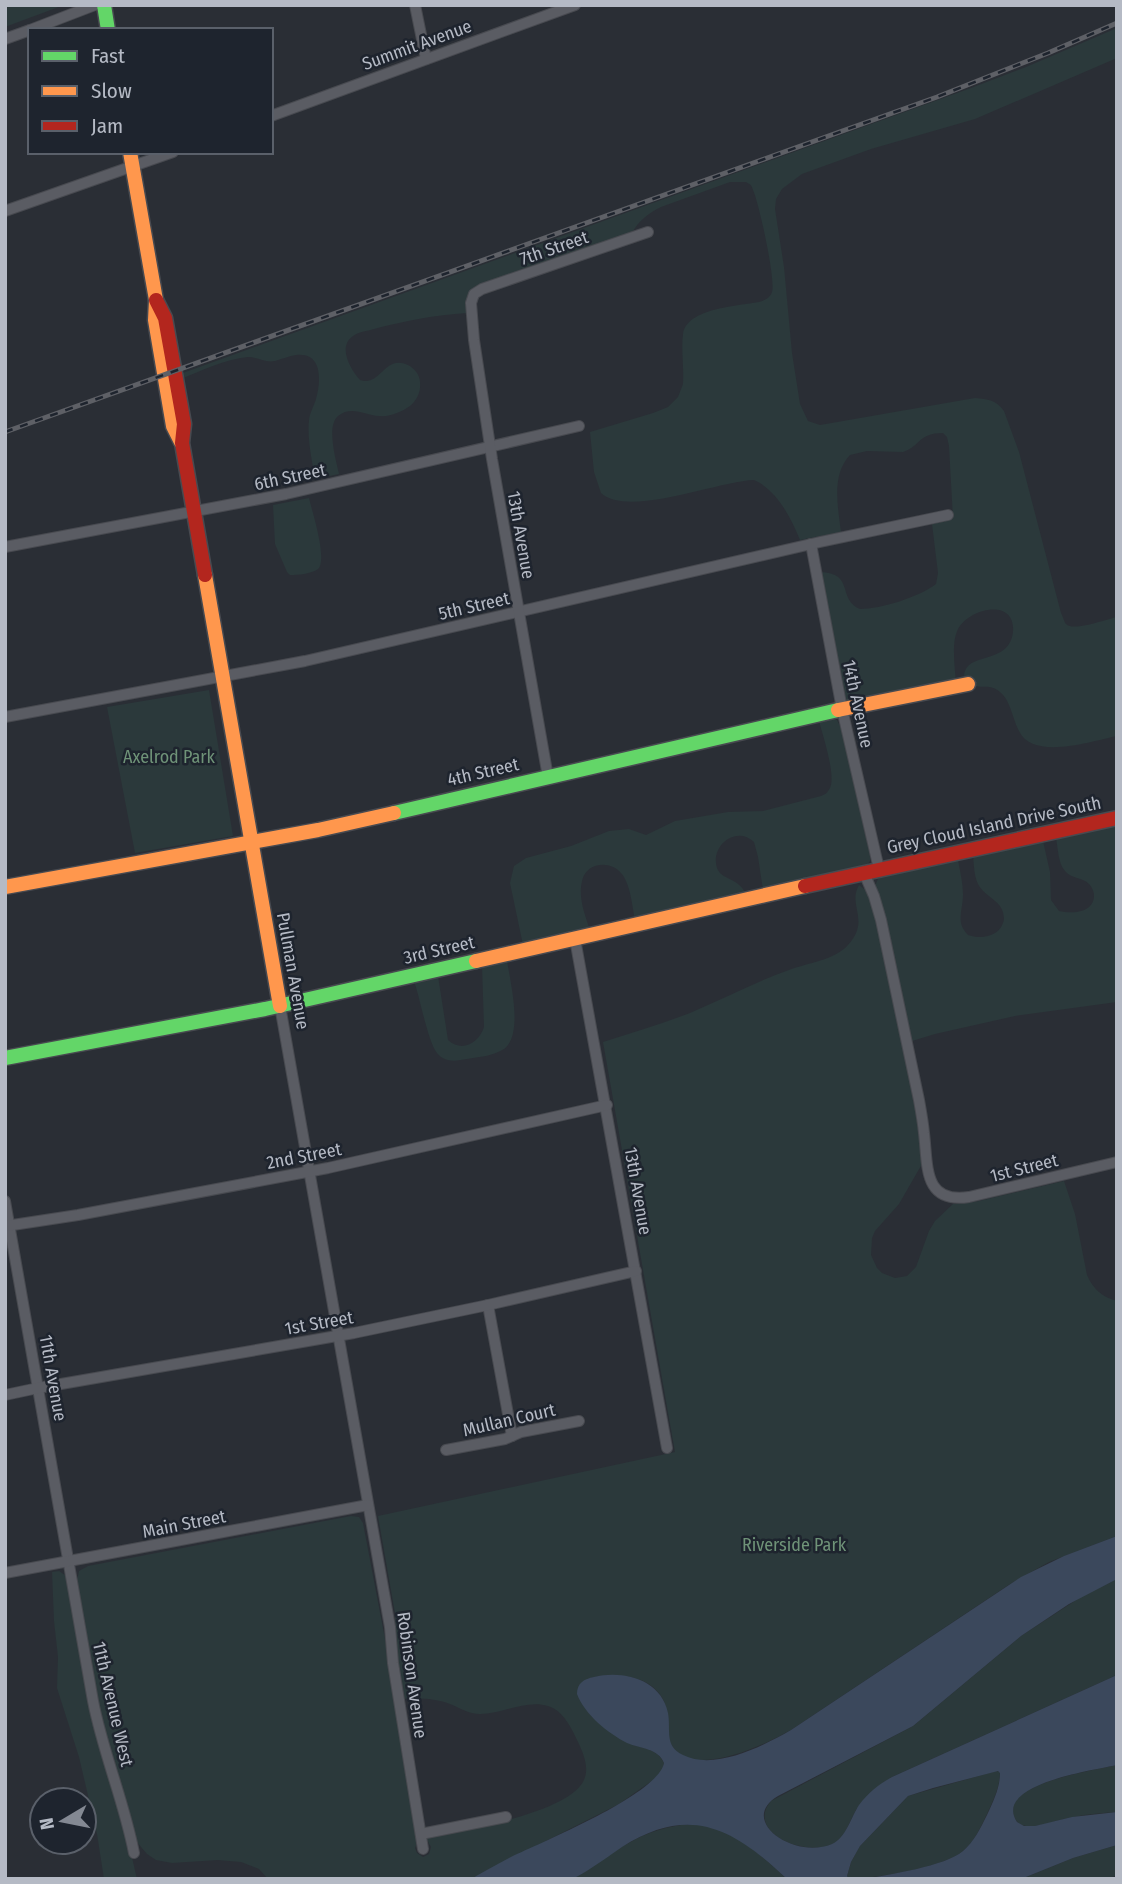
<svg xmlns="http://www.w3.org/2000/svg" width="1122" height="1884" viewBox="0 0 1122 1884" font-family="'Fira Sans Condensed',sans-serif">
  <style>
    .green { fill: #2b393b }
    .water { fill: #3b485c }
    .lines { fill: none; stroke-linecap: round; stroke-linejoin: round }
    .street-casing { stroke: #484a50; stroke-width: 12 }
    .fast-casing { stroke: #484a50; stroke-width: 17 }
    .slow-casing { stroke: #484a50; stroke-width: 17 }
    .jam-casing { stroke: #484a50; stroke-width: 17 }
    .street { stroke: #5a5c63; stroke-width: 10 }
    .fast { stroke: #63d668; stroke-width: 14 }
    .slow { stroke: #ff974d; stroke-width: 14 }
    .jam { stroke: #b3261e; stroke-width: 14 }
    .rail-casing { stroke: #5e6066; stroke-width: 5 }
    .rail { stroke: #1e242e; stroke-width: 2.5; stroke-dasharray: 8; stroke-linecap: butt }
    .labels { text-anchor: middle; stroke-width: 5; stroke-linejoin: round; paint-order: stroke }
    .street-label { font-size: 18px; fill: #b5bac5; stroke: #1e242e }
    .park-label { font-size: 18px; fill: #6f9378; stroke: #1e242e }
  </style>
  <rect width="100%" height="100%" fill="#2a2e35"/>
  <g class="green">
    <polygon points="5,5 64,5 5,27"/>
    <path d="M 1117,28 L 1117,58 L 975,119 L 871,149 L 802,174 L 782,189 L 776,199 L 775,209 L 784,267 L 792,353 L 800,404 L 808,421 L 820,425 L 975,398 C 988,399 996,400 1004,411 L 1019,452 L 1061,613 C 1062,614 1065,624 1066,624 C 1073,632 1107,619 1117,617 L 1117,736 C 1092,741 1033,761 1019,731 C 1012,718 1011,701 1000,692 C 991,684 984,688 974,686 C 972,686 965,682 964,681 C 964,680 964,672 965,671 C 971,653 1010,663 1013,632 C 1016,597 969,608 958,629 C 951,643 955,667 956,683 L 848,703 L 845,701 L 820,572 C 855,573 837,599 860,609 C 881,609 919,597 936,584 L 938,573 L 932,524 L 953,519 L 949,446 L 947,437 L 943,433 C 918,433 921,446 903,452 L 867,451 L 850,455 C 831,475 838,507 841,532 L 800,540 C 791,518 777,490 754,480 C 719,481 628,518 601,493 L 594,472 L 590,432 L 653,413 L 668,407 L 678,397 L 683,384 C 684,367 681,350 683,334 C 687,308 738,306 759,302 C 765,300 770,298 772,292 C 776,281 759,203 753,190 C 751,184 751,185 746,182 L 730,182 L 661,207 C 649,213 639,220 632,233 L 468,295 L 466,303 L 467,313 C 435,315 404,321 374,329 C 367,331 358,332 353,336 C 337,347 351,370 360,380 C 381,387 384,354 408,365 C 414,368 420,375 420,382 C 421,392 417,400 410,406 C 401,412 391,417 379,416 C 365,415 351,405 338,416 C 326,426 336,460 339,474 L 315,479 C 312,460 307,439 309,420 C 310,412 314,406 316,399 C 321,381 323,352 296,355 C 289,356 282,359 275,361 C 265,363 257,357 248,357 C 225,359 201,371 181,379 L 180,374 L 971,88 L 1026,67 Z"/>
    <path d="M 309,498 C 312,511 328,560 318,569 C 311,574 298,575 290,575 L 287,572 L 275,544 L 273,505 Z"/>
    <polygon points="209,690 233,836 135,853 107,707"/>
    <path d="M 829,718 L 837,720 L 841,728 L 870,854 L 870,861 L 867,865 L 763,890 L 758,857 L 754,842 C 736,825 710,846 717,868 C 721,880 738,877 746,894 L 635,920 C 632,906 631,889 624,877 C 614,859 586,861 582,881 C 578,898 585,915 590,930 L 523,945 L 510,883 L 514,866 L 526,858 L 571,846 L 609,831 L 629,829 L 646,835 L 675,821 L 728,812 L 763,811 L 821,796 C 826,794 827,793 830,788 C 836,775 823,736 819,721 Z"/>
    <path d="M 1117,825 L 1117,1002 L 1015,1016 L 935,1034 L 912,1041 L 887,926 L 875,886 L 878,879 L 883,876 L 958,860 C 960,871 963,883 963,895 C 963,911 955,922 968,935 C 977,938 987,938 995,933 C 1000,930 1003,925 1004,919 C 1004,900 985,898 978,884 C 974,876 974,865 973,856 L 1043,841 L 1050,872 L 1051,900 L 1059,911 C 1072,914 1095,913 1094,894 C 1093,890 1092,887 1089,884 C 1083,877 1071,879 1065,871 C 1058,863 1058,848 1056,838 Z"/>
    <path d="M 859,885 L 867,891 L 872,903 L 895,1001 L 919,1124 L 922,1164 L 899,1204 L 875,1231 L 872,1238 L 871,1255 L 877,1268 L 882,1273 L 895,1278 L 907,1276 L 916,1267 L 929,1231 L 935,1221 L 953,1204 L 979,1201 L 1064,1181 L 1075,1214 L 1087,1275 C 1093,1289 1102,1297 1117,1301 L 1117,1536 L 1049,1562 L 1010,1584 L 791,1730 C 766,1744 691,1781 671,1744 C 666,1734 669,1723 667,1712 C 662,1675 615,1670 587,1679 L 588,1712 C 600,1723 611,1733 625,1741 C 639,1749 657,1747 664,1763 L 662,1771 L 653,1780 L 619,1804 L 471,1879 L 268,1879 L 259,1869 L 241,1862 L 218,1860 L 172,1863 L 156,1860 L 147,1854 L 136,1841 L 99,1717 L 77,1581 L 79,1571 L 88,1566 L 351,1516 L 359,1517 L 363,1523 L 389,1660 L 418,1841 L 415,1848 L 417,1853 L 423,1857 L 429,1854 L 431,1847 L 427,1840 L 429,1837 C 464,1830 564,1814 583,1782 C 590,1769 584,1755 578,1742 C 572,1729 563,1710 548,1706 C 527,1699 502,1714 480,1714 C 469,1714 460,1708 450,1704 C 435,1698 418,1698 402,1699 L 396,1659 L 395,1613 L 378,1516 L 675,1452 L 603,1042 C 632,1033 661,1024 690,1013 C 723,999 755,982 789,970 C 807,963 835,960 848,945 C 871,920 847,906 859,885 Z"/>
    <path d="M 507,960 C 510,982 524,1034 504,1049 C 493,1056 479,1057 467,1059 C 456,1061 445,1063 437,1053 C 428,1042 420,998 414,981 L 438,976 L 448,1040 C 462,1053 479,1043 484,1027 L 482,966 Z"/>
    <polygon points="59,1571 66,1576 68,1581 137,1879 104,1879 97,1834 79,1757 57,1688 58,1657 54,1621 52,1572"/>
    <path d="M 1117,1579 L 1117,1675 L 892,1777 C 878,1786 866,1796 856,1810 C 850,1820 846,1835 836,1842 C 809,1860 744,1833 771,1801 L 913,1726 L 1021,1636 L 1087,1593 Z"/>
    <path d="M 1117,1765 L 1117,1812 C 1102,1813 1088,1814 1074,1817 C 1059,1819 1040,1828 1026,1826 C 1020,1825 1016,1822 1014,1816 C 1002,1783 1096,1770 1117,1765 Z"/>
    <path d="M 996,1771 L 1000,1772 C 1000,1787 993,1801 987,1814 C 981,1826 975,1841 964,1850 C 947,1867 873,1879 849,1879 L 847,1876 L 851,1862 L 860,1846 L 908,1796 Z"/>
    <path d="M 692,1824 C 730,1826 760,1854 787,1879 L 573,1879 C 613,1853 642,1827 692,1824 Z"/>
    <polygon points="1117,1845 1117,1875 1108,1879 1021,1879 1073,1858"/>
  </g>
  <path class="water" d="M 1117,1536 L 1117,1579 L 1069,1604 L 1021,1636 L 913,1726 L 778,1796 C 737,1820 794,1860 832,1844 C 846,1838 851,1817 859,1805 C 868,1793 879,1784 892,1777 L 1117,1675 L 1117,1765 C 1095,1770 992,1784 1017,1822 L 1024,1826 L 1035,1826 L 1072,1817 L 1117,1812 L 1117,1845 L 1073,1858 L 1021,1879 L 864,1879 C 887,1875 946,1866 963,1851 C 974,1842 981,1827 987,1815 C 993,1802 1000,1788 1000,1773 L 998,1771 L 933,1788 L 908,1796 L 860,1846 L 851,1862 L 847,1876 L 849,1879 L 787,1879 C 733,1828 690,1804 622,1847 C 612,1854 581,1876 572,1879 C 565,1881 554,1879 546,1879 C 521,1879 496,1879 471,1879 C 483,1872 496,1865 509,1858 C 539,1843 658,1795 664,1763 C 658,1748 641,1749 627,1743 C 608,1733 585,1715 577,1694 C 577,1683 584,1679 594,1677 C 623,1670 661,1679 668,1713 C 671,1730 664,1746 683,1755 C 715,1771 763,1746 791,1730 L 1021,1577 L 1064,1556 Z"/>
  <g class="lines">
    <g class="street-casing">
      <g id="street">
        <polyline points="415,5 426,59"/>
        <polyline points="30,30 95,5"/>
        <polyline points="5,39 30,30"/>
        <polyline points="271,116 575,5"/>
        <polyline points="5,211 173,152"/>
        <polyline points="811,544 842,709 879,869"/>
        <polyline points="5,547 286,494 579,426"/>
        <polyline points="5,717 305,661 820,542 948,515"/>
        <polyline points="548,777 492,459 474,340 471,303 474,294 482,289 648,232"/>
        <path d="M 864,873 L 874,896 L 881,920 L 919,1100 C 921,1111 923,1122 924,1133 C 928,1166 923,1204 969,1197 L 1117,1162"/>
        <polyline points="575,939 667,1448"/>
        <polyline points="280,1006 390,1627 393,1663 423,1849"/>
        <path d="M 5,1201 L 93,1701 C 103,1753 124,1801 134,1853"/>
        <polyline points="6,1226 78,1215 328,1168 607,1105"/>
        <polyline points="488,1305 512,1436"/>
        <polyline points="5,1395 38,1388 354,1333 488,1305 636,1271"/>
        <polyline points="446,1450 505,1439 521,1432 579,1421"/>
        <polyline points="5,1573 368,1505"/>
        <polyline points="421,1834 506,1817"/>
      </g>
    </g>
    <g class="fast-casing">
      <g id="fast">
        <polyline points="104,5 108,30"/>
        <polyline points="394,813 838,710"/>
        <polyline points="5,1058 265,1009 476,961"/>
      </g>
    </g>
    <g class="slow-casing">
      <g id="slow">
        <polyline points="130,152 156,300 155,320 173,426 181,442"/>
        <polyline points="205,575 280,1006"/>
        <polyline points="838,710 968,684"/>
        <polyline points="5,887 318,830 394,813"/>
        <polyline points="476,961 805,886"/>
      </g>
    </g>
    <g class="jam-casing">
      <g id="jam">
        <polyline points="156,300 165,318 184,424 182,443 205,575"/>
        <polyline points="805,886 1117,818"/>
      </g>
    </g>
    <use href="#street" class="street"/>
    <use href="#fast" class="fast"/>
    <use href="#slow" class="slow"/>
    <use href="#jam" class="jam"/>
    <g class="rail-casing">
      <polyline id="rail" points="5,432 937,97 1048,53 1117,23"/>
    </g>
    <use href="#rail" class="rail"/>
  </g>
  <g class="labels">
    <g class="street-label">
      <text transform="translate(417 45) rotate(-20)" y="6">Summit Avenue</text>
      <text transform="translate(554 248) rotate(-19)" y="6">7th Street</text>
      <text transform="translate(290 477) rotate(-12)" y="6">6th Street</text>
      <text transform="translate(521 535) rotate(80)" y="6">13th Avenue</text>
      <text transform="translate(474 606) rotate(-13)" y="6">5th Street</text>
      <text transform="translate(858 704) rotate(78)" y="6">14th Avenue</text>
      <text transform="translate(483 772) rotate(-13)" y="6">4th Street</text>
      <text transform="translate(994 825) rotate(-12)" y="6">Grey Cloud Island Drive South</text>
      <text transform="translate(439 950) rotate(-13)" y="6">3rd Street</text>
      <text transform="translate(293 971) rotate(80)" y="6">Pullman Avenue</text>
      <text transform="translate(304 1156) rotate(-11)" y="6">2nd Street</text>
      <text transform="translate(1024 1168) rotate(-14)" y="6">1st Street</text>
      <text transform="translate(638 1191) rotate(80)" y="6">13th Avenue</text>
      <text transform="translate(319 1323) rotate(-10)" y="6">1st Street</text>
      <text transform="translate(53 1378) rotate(80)" y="6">11th Avenue</text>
      <text transform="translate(509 1420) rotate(-13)" y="6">Mullan Court</text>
      <text transform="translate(184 1524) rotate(-11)" y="6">Main Street</text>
      <text transform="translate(412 1675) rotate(82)" y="6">Robinson Avenue</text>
      <text transform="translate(113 1704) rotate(77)" y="6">11th Avenue West</text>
    </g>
    <g class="park-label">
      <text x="169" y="763">Axelrod Park</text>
      <text x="794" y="1551">Riverside Park</text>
    </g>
  </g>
  <rect width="1122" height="1884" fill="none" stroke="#b5bac5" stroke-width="14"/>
  <rect x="28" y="28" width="245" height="126" fill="#1e242e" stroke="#5a606a" stroke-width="2"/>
  <rect x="42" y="51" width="35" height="10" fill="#63d668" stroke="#5a606a" stroke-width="2"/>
  <text x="91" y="63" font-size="21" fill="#b5bac5">Fast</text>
  <rect x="42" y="86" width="35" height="10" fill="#ff974d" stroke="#5a606a" stroke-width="2"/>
  <text x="91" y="98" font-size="21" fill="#b5bac5">Slow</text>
  <rect x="42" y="121" width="35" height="10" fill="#b3261e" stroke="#5a606a" stroke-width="2"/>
  <text x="91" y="133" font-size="21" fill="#b5bac5">Jam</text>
  <g transform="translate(63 1821) rotate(260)"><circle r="33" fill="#1e242e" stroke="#5a606a" stroke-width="2"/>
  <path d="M0-5L12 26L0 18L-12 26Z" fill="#848993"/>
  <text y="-10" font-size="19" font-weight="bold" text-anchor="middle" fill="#b5bac5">N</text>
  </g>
</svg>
